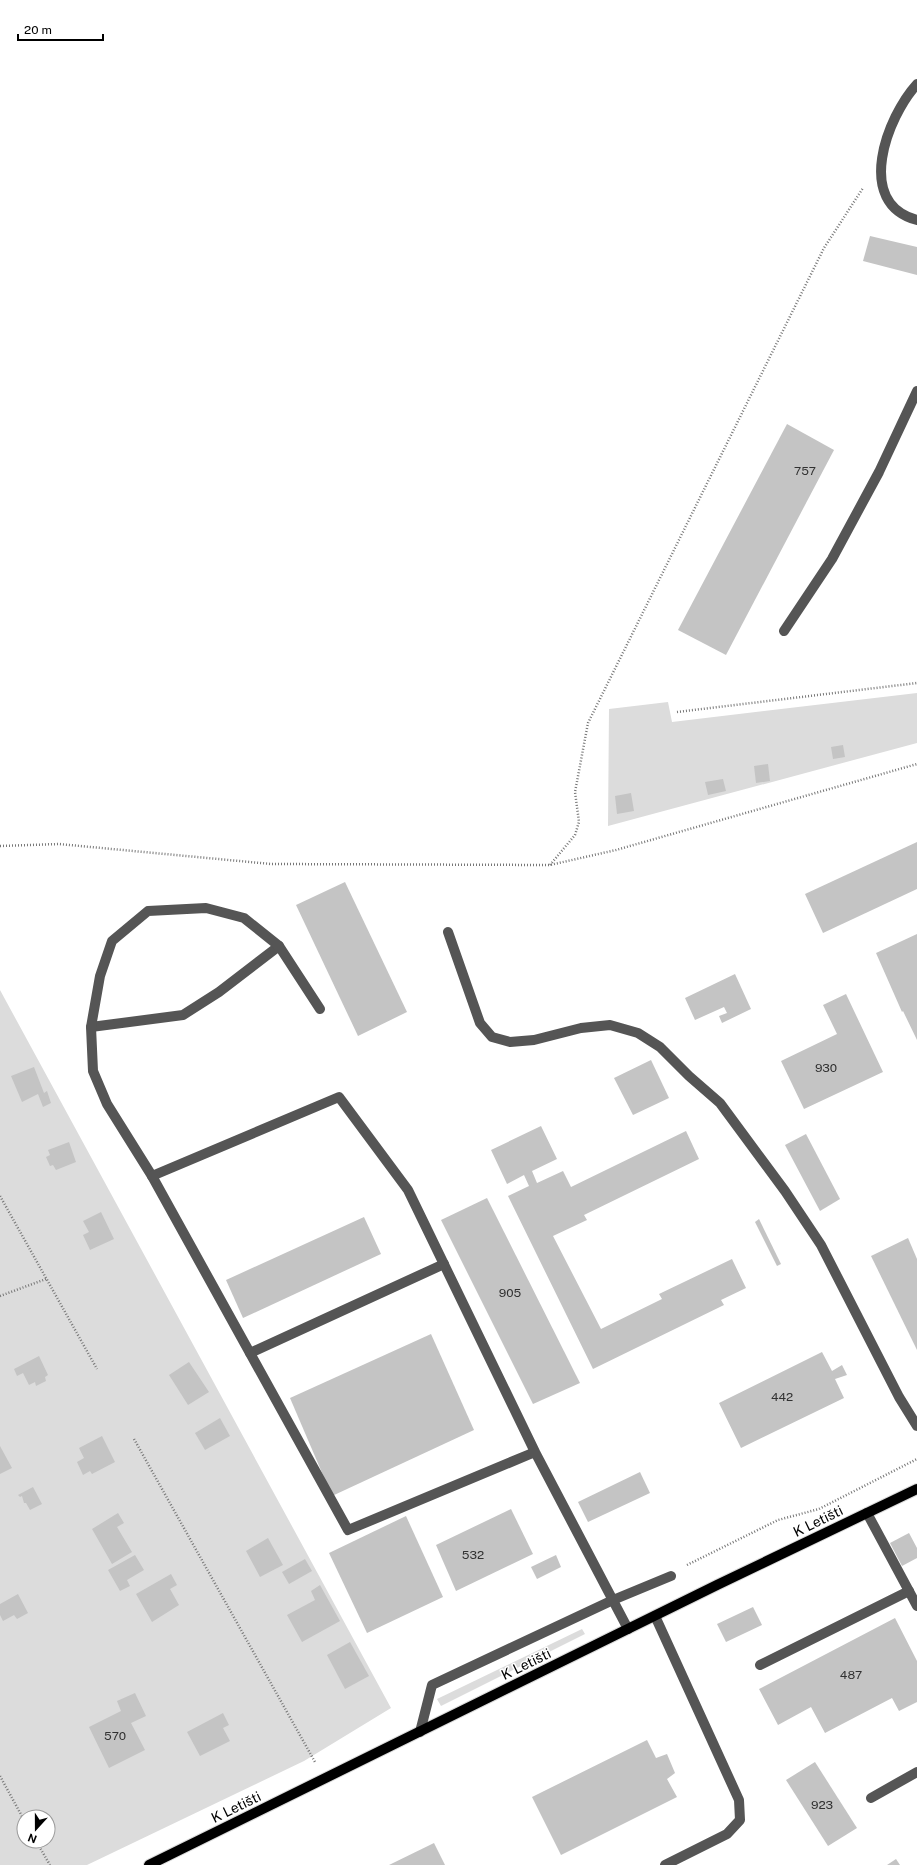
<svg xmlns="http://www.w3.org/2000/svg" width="917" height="1865" viewBox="0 0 917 1865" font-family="'Public Sans',sans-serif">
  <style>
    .green { fill: #dcdcdc; fill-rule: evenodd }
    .building { fill: #c4c4c4 }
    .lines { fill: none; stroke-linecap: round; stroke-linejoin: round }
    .major-casing { stroke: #dbdbdb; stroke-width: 12 }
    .path { stroke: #777; stroke-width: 2.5; stroke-dasharray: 1 2; stroke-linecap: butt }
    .minor { stroke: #555; stroke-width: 10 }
    .major { stroke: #000; stroke-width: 10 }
    .labels { text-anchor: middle; stroke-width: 3; stroke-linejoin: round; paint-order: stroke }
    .number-label { font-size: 12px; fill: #313131 }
    .street-label { font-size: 14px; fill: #000; stroke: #fff }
  </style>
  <rect width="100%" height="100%" fill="#fff"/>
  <g class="green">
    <polygon points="917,693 917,743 608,826 609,709 668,702 672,722"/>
    <path d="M 0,990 L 391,1708 L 304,1761 L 87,1865 L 0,1865 ZM 24,1817 L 48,1817 L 48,1841 L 24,1841 Z"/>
    <polygon points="582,1629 585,1634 441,1706 437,1699"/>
  </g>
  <g class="building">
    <polygon points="870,236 917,247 917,275 863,261"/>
    <polygon points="787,424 834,450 726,655 678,630"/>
    <polygon points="843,745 845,757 833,759 831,747"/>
    <polygon points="768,764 770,781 756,783 754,766"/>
    <polygon points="723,779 726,791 708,795 705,782"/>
    <polygon points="631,793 634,811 617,814 615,796"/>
    <polygon points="917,842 917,889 823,933 805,894"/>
    <polygon points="345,882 407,1012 358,1036 296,905"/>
    <polygon points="917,934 917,1040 903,1011 902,1012 876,953"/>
    <polygon points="735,974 751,1009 722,1023 719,1016 727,1013 724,1007 695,1020 685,998"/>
    <polygon points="846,994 883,1072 804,1109 781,1061 837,1034 823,1005"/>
    <polygon points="651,1060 669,1098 633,1115 614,1078"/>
    <polygon points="34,1067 44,1093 47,1091 51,1103 43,1107 38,1094 22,1102 11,1076"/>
    <polygon points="541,1126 557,1159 532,1171 537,1183 563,1171 571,1187 686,1131 699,1159 584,1215 587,1220 553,1236 601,1329 662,1299 659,1294 732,1259 746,1288 721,1300 724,1305 593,1369 508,1196 529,1186 524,1175 507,1184 491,1150"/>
    <polygon points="806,1134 840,1199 820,1211 785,1145"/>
    <polygon points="69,1142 76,1162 56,1170 53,1165 50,1166 46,1157 50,1155 48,1150"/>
    <polygon points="487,1198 580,1383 533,1404 441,1220"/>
    <polygon points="101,1212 114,1239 90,1250 83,1235 89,1232 83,1221"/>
    <polygon points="364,1217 381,1254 243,1318 226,1280"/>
    <polygon points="759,1219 781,1264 777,1266 755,1222"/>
    <polygon points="908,1238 917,1259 917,1350 871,1256"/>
    <polygon points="431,1334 474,1430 332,1496 290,1398"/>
    <polygon points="822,1352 832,1371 842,1365 847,1375 835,1379 844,1398 741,1448 719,1403"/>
    <polygon points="39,1356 48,1375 45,1377 46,1381 36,1386 35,1382 29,1385 23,1373 17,1376 14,1369"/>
    <polygon points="189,1362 209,1392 188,1405 169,1375"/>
    <polygon points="220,1418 230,1436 205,1450 195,1433"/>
    <polygon points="102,1436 115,1462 92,1474 90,1471 83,1475 77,1462 84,1458 79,1448"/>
    <polygon points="0,1446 12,1468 0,1474"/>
    <polygon points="640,1472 650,1493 588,1522 578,1502"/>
    <polygon points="33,1487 42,1504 30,1510 26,1503 24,1503 22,1496 20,1497 18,1495"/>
    <polygon points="511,1509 533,1554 456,1591 436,1545"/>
    <polygon points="118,1513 124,1523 117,1527 132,1552 112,1564 92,1529"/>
    <polygon points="406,1516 443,1597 367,1633 329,1553"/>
    <polygon points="909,1533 917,1548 917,1558 902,1566 890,1543"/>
    <polygon points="268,1538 283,1565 260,1577 246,1551"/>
    <polygon points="135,1555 144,1570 127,1580 130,1586 120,1591 108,1570"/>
    <polygon points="556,1555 561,1567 537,1579 531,1567"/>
    <polygon points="305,1559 312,1571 289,1584 282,1572"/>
    <polygon points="171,1574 177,1585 170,1589 179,1605 152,1622 136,1594"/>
    <polygon points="320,1585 340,1621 302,1642 287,1615 315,1600 311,1591"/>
    <polygon points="18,1594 28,1613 17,1619 14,1615 3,1621 0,1615 0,1604"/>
    <polygon points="753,1607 762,1625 726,1642 717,1624"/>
    <polygon points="895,1618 917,1661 917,1702 899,1711 892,1698 825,1733 811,1707 778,1725 759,1689"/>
    <polygon points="350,1642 369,1676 345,1689 327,1655"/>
    <polygon points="135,1693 146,1716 131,1723 145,1750 109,1768 89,1727 121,1711 117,1701"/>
    <polygon points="223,1713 229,1725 223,1728 230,1741 200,1756 187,1732"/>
    <polygon points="647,1740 656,1758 667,1754 675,1773 667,1779 677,1797 561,1855 532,1797"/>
    <polygon points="815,1762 857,1828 828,1846 786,1780"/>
    <polygon points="434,1843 445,1865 389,1865"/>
    <polygon points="896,1859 900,1865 887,1865"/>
  </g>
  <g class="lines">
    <g class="major-casing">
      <polyline id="major" points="149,1865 717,1585 917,1489"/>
    </g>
    <g class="path">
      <polyline points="677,712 917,683"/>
      <polyline points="0,846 59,844 271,864 550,865 616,850 917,764"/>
      <polyline points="550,865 575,835 579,822 575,792 588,723 824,248 863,188"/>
      <polyline points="0,1196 97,1369"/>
      <polyline points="0,1296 46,1279"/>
      <polyline points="134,1439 315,1762"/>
      <polyline points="687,1565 778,1520 819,1509 917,1459"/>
      <polyline points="0,1776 24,1820"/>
      <polyline points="36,1841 50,1865"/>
    </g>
    <g class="minor">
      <path d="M 917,84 C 887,117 854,203 917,220"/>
      <polyline points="784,631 832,559 879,472 917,391"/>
      <polyline points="448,932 480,1023 492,1037 510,1042 534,1040 581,1028 610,1025 638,1033 660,1047 689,1076 720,1103 785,1191 821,1245 899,1397 917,1426"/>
      <polyline points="91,1027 183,1015 219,992 279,946"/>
      <polyline points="152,1176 107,1104 93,1071 91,1027 100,976 112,941 148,911 206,908 244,918 279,946 320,1009"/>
      <polyline points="250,1353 444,1264"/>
      <polyline points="535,1452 408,1190 339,1097 152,1176 348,1530 535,1452 628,1629"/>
      <polyline points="867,1513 917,1606"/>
      <polyline points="655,1616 739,1800 740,1820 727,1834 665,1865"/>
      <polyline points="760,1665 909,1591"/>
      <polyline points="420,1732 432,1685 613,1600 671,1576"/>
      <polyline points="871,1798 917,1772"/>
    </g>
    <use href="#major" class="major"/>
  </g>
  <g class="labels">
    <g class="number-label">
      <text x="805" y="475">757</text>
      <text x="826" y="1072">930</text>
      <text x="510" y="1297">905</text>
      <text x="782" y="1401">442</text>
      <text x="473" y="1559">532</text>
      <text x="851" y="1679">487</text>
      <text x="115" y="1740">570</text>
      <text x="822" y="1809">923</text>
    </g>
    <g class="street-label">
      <text transform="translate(818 1521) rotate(-26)" y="5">K Letišti</text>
      <text transform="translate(526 1664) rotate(-26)" y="5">K Letišti</text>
      <text transform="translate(236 1807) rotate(-26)" y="5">K Letišti</text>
    </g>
  </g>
  <g transform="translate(36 1829) rotate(201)"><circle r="19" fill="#ffffff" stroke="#999999"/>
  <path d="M0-3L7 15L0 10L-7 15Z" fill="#000000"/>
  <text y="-6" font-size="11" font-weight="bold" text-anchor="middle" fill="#000000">N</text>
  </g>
  <path d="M18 34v6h85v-6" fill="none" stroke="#000000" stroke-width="2"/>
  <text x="24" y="34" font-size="12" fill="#000000" stroke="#ffffff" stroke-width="3" paint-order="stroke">20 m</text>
</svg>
